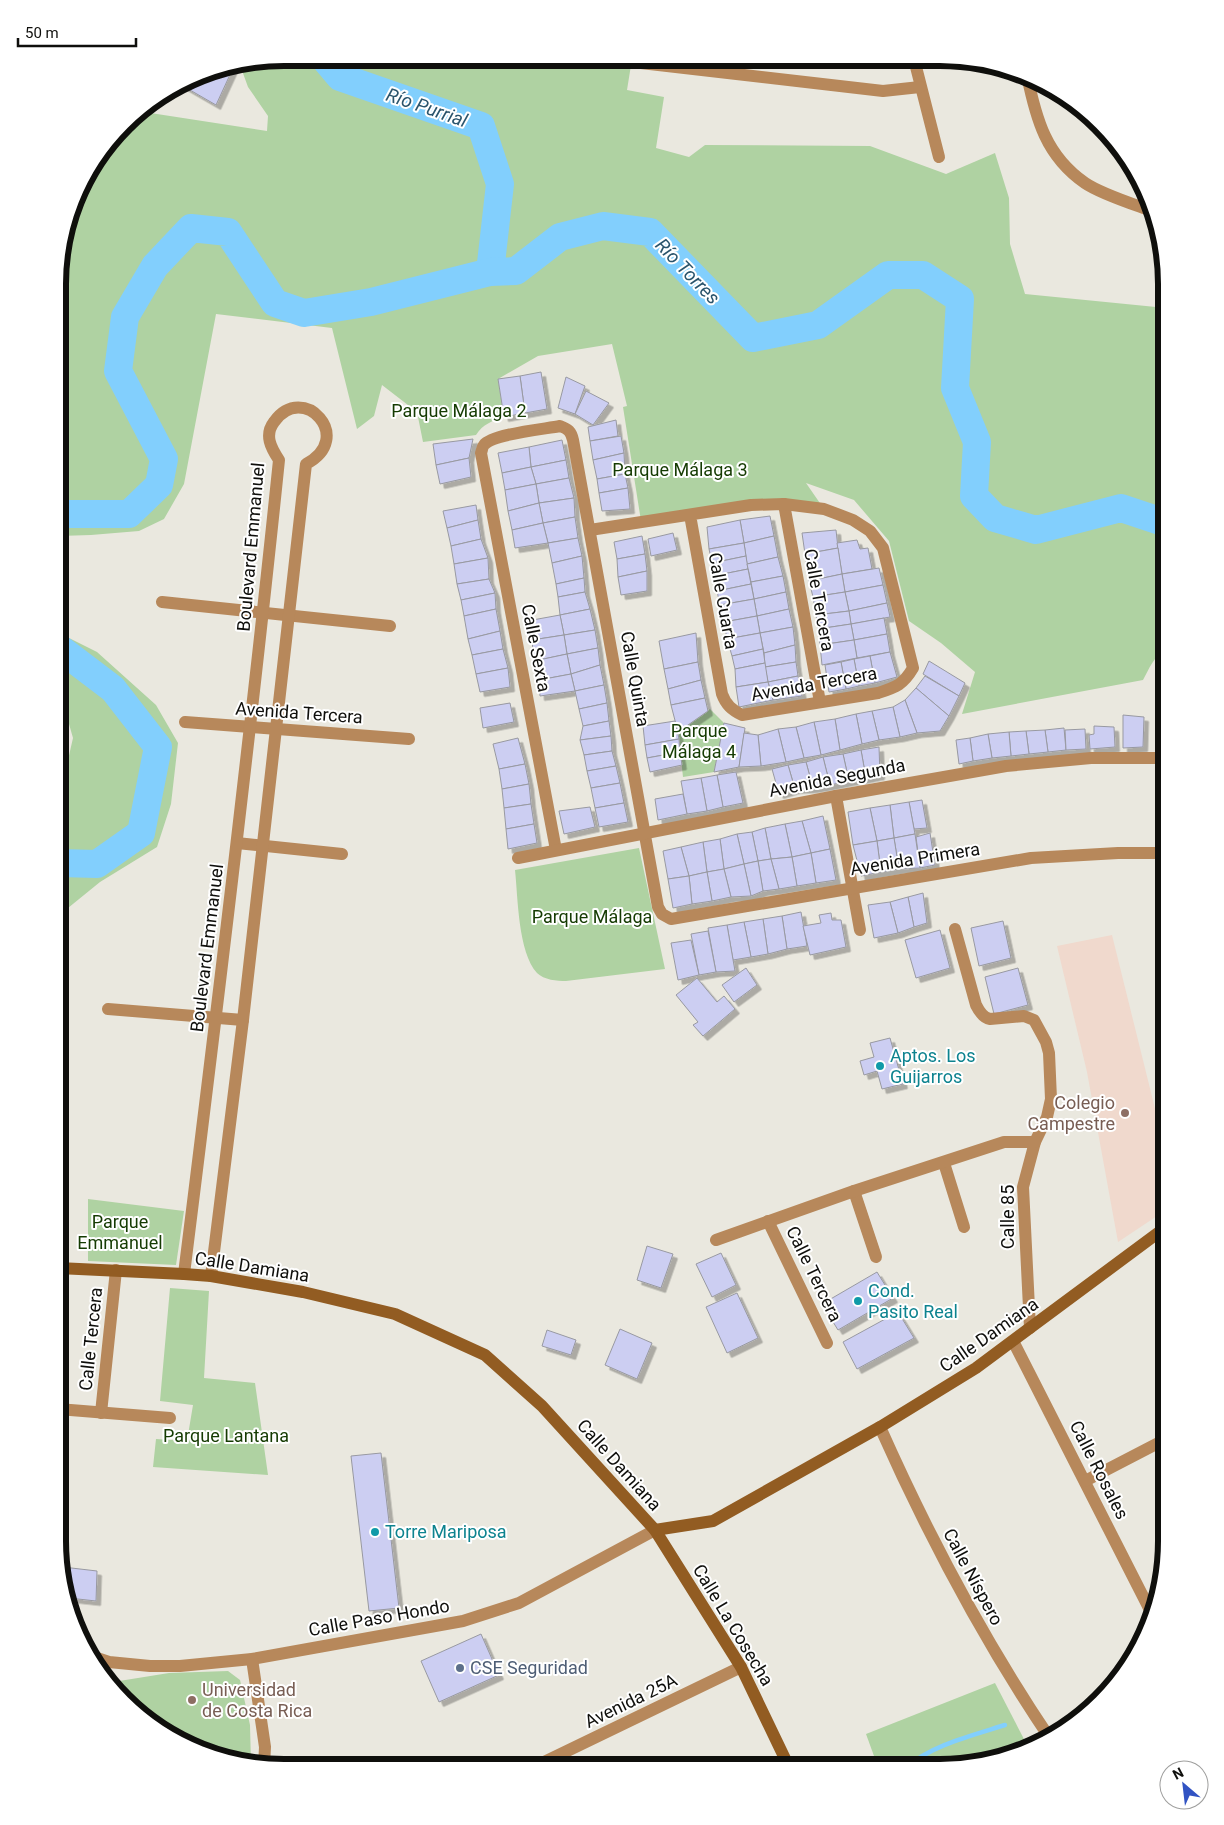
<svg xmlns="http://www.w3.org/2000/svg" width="1224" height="1825" viewBox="0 0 1224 1825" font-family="Roboto,sans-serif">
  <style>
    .education { fill: #f0d9cd }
    .green { fill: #afd2a2 }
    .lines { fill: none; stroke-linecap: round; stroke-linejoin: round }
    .stream { stroke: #82cffd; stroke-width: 4.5 }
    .river { stroke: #82cffd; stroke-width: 28 }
    .building { fill: #cccef2; stroke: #9899a1; filter: url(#shadow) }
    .street { stroke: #b7885b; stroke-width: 12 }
    .secondary { stroke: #925c22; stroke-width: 12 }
    .culture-dot { fill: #0f9aa8; stroke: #fff; stroke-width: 2 }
    .education-dot { fill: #8d6e63; stroke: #fff; stroke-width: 2 }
    .service-dot { fill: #5c6f8a; stroke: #fff; stroke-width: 2 }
    .labels { text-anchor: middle; stroke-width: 4; stroke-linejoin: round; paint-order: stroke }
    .park-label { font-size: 18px; fill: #153b02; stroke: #fff }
    .street-label { font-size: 18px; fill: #0f0f0c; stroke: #fff }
    .culture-label { font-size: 18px; fill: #0d838f; stroke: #fff; text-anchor: start }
    .education-label { font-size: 18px; fill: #785e54; stroke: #fff; text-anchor: end }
    .service-label { font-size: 18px; fill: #4e5e75; stroke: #fff; text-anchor: start }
    .water-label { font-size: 19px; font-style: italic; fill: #2a546c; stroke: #fff }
    .rim { fill: none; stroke: #0f0f0c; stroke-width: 6 }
  </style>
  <defs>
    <filter id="shadow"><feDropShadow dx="4.5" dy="4.5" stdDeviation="0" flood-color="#0004"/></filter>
  </defs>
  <rect width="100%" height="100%" fill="#eae8df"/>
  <polygon class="education" points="1112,935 1166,1153 1166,1210 1118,1242 1087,1072 1057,946"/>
  <g class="green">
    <path d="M 285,58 L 632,59 L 627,90 L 664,97 L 656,148 L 689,157 L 705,145 L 870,146 L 946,174 L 995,153 L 1009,198 L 1010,244 L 1025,294 L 1166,308 L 1166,651 C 1154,655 1149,669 1143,680 L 962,714 L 975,672 L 941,643 L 909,621 L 889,541 L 854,500 L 806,483 L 824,509 L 784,504 L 641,521 L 623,407 L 627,406 L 612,344 L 538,356 L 498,379 L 504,417 C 492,421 483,424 476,435 L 423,442 L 417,412 L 382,385 L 374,416 L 357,429 L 332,328 L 216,314 L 184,484 L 164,519 L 139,531 L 91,535 L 59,536 L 59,255 L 73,215 L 78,208 L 78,201 L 88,171 L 113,140 L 144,112 L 267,131 L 268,116 L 248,87 L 240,65 Z"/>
    <polygon points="59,633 97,652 156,705 178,743 171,804 157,847 100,882 68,908 58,937 59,799 73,738 59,689"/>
    <polygon points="710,709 724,723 714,772 683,777 678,732"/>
    <path d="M 639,848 L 665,969 L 566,981 C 557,981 544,980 537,973 C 518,952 518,898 515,870 Z"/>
    <polygon points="88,1199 184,1211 176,1265 88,1261"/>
    <polygon points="170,1288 209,1291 204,1378 255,1383 268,1475 153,1467 156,1439 187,1441 193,1405 160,1401"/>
    <polygon points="228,1671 240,1680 250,1725 251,1765 198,1750 147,1721 110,1684 113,1682 169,1673"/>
    <polygon points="995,1683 1026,1743 980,1759 940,1767 878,1767 866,1734"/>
  </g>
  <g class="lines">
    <path class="stream" d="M 908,1767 C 928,1746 977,1734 1005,1725"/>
    <g class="river">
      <polyline points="324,58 340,77 481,126 500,184 490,272"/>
      <polyline points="59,514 129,514 159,485 164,459 118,371 125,317 155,266 191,228 228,232 275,303 304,313 371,302 490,272 516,271 560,237 603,226 650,232 753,338 818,325 888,275 923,275 960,299 955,388 977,442 974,496 995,518 1036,530 1121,508 1166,523"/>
      <polyline points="59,863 97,864 141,833 158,747 113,689 59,648"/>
    </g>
  </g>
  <g class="building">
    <polygon points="234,66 216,105 183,86 211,70"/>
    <polygon points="541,372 547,409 525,413 520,376"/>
    <polygon points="520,376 525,413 504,417 498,379"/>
    <polygon points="566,377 585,386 575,414 558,408"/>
    <polygon points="586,391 609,403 593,425 575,414"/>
    <polygon points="616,420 618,436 590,441 588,427"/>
    <polygon points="621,436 624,453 593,460 590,441"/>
    <polygon points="473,439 469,458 436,465 433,444"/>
    <polygon points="562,440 566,460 531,467 529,447"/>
    <polygon points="529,447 531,467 502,473 498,453"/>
    <polygon points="624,453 625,474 597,479 593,460"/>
    <polygon points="469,458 471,477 440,484 436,465"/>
    <polygon points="566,460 569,478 536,484 531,467"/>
    <polygon points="531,467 536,484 505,490 502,473"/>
    <polygon points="625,474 628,488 599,493 597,479"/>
    <polygon points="569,478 574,498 539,503 536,484"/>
    <polygon points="536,484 539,503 508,511 505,490"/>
    <polygon points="628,488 630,509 602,511 599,493"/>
    <polygon points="574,498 575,517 543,523 539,503"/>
    <polygon points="539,503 543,523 512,530 508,511"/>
    <polygon points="476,505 478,520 447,528 443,511"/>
    <polygon points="770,516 774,536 744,543 740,520"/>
    <polygon points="575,517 578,538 548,543 543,523"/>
    <polygon points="478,520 481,539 451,546 447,528"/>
    <polygon points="740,520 744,543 709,549 707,527"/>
    <polygon points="543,523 548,543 515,548 512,530"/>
    <polygon points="836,530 838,548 805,554 802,533"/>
    <polygon points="673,533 677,550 651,556 648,539"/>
    <polygon points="642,536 645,554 617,559 614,542"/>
    <polygon points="774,536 778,557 747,564 744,543"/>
    <polygon points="578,538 582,556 552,563 548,543"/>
    <polygon points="481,539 488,558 454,564 451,546"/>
    <polygon points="857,540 860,549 868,548 872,569 842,574 837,543"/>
    <polygon points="744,543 746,556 712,563 709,549"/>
    <polygon points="838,548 842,574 809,581 805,554"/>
    <polygon points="645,554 647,571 618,577 617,559"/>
    <polygon points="582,556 584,578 556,584 552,563"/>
    <polygon points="746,556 748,569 713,576 712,563"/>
    <polygon points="778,557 783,576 751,582 747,564"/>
    <polygon points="488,558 489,579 457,584 454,564"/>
    <polygon points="879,568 883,585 845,592 842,574"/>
    <polygon points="748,569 751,584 717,591 713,576"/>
    <polygon points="647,571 647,591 621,595 618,577"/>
    <polygon points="842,574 845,592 813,597 809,581"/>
    <polygon points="783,576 786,592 754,599 751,582"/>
    <polygon points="584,578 585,592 558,597 556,584"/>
    <polygon points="489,579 495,593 461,600 457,584"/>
    <polygon points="751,584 754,599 720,605 717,591"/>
    <polygon points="883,585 887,603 849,611 845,592"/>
    <polygon points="585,592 590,609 560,615 558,597"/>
    <polygon points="786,592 789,609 757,616 754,599"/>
    <polygon points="845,592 849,611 816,615 813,597"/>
    <polygon points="495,593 496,609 464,616 461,600"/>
    <polygon points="754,599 757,616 724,622 720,605"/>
    <polygon points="887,603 890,617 851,624 849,611"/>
    <polygon points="496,609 500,631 468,639 464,616"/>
    <polygon points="590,609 595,630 564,635 560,615"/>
    <polygon points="789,609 793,627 760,633 757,616"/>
    <polygon points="849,611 851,624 818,629 816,615"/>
    <polygon points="560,615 564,635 532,640 527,621"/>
    <polygon points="757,616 760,633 727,639 724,622"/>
    <polygon points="884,618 887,634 854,640 851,624"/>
    <polygon points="851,624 854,640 820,645 818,629"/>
    <polygon points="793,627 795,645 764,653 760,633"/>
    <polygon points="595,630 598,648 567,654 564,635"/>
    <polygon points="500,631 503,649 472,655 468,639"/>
    <polygon points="696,633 698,662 664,669 659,641"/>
    <polygon points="760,633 763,649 732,656 727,639"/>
    <polygon points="887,634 890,652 857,658 854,640"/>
    <polygon points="564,635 567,654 534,661 532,640"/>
    <polygon points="854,640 857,658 822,665 820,645"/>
    <polygon points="795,645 796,662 765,667 764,653"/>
    <polygon points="598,648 600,665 571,674 567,654"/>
    <polygon points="503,649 508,668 476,674 472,655"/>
    <polygon points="763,649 765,663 735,669 732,656"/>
    <polygon points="890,652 897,677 875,683 870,656"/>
    <polygon points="567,654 571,674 539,680 534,661"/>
    <polygon points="870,656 875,683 859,686 854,659"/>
    <polygon points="854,659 859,686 846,689 841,662"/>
    <polygon points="929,661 965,683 959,696 923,674"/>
    <polygon points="698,662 701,680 668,689 664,669"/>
    <polygon points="796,662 798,676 768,682 765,667"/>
    <polygon points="841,662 846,689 829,692 825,665"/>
    <polygon points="765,663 768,682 736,687 735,669"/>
    <polygon points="600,665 604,685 575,691 571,674"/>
    <polygon points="508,668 510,687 480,692 476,674"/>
    <polygon points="571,674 575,691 540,696 539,680"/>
    <polygon points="798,676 802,696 773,700 768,682"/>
    <polygon points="925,676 959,696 949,716 916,688"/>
    <polygon points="701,680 705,698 671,705 668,689"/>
    <polygon points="768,682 773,700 739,707 736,687"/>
    <polygon points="604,685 607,703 579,709 575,691"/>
    <polygon points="916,688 949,716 940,731 917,733 905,700"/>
    <polygon points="705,698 708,711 678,732 671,705"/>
    <polygon points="905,700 917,733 900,737 893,707"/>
    <polygon points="510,703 514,722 483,728 480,708"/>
    <polygon points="607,703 609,721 583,726 579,709"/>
    <polygon points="893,707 900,737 879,740 872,711"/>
    <polygon points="872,711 879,740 862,744 856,714"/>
    <polygon points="856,714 862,744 840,750 835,719"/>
    <polygon points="1123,715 1144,717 1143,747 1123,748"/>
    <polygon points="835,719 840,750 821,755 814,722"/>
    <polygon points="609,721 611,736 580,740 583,726"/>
    <polygon points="675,721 679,739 645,745 643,726"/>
    <polygon points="814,722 821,755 804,758 796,727"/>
    <polygon points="724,723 745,728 739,767 714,772"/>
    <polygon points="1094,726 1114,727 1115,747 1090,749 1089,735 1094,734"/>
    <polygon points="796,727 804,758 786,762 778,729"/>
    <polygon points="1064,728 1066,750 1048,752 1045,730"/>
    <polygon points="778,729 786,762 761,766 758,735"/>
    <polygon points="1085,729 1086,749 1066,750 1065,730"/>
    <polygon points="1045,730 1048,752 1029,754 1026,731"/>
    <polygon points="1026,731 1029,754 1011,756 1009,732"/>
    <polygon points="1009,732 1011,756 992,758 988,734"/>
    <polygon points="744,733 758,735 761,766 739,767"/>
    <polygon points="988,734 992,758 973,761 970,738"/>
    <polygon points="611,736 612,751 584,755 580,740"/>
    <polygon points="518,738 525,764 499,769 493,744"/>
    <polygon points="970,738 973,761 959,764 956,740"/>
    <polygon points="679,739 680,752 647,758 645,745"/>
    <polygon points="879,747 880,775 866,778 861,750"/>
    <polygon points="861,750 866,778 849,781 843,754"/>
    <polygon points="612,751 616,766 587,771 584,755"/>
    <polygon points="680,752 682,765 650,772 647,758"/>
    <polygon points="843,754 849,781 830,785 823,757"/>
    <polygon points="823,757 830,785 813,788 806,762"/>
    <polygon points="806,762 813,788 795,789 788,765"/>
    <polygon points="525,764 529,784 502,789 499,769"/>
    <polygon points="788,765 795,789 779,794 772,769"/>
    <polygon points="616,766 620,783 591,788 587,771"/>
    <polygon points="736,772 743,803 723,807 717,775"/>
    <polygon points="717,775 723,807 707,811 701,778"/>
    <polygon points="701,778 707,811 687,814 681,781"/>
    <polygon points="620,783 624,803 595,808 591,788"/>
    <polygon points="529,784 531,804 504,808 502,789"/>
    <polygon points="683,794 687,814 658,820 655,799"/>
    <polygon points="922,800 927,828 914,829 909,802"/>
    <polygon points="909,802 915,834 894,838 890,805"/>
    <polygon points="624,803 628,822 599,827 595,808"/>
    <polygon points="531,804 534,824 506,829 504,808"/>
    <polygon points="890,805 894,838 877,841 870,808"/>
    <polygon points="590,807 595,827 564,834 559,811"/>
    <polygon points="870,808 877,841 853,845 848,812"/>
    <polygon points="823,816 830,849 811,853 802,821"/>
    <polygon points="802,821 811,853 792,857 785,824"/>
    <polygon points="534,824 537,843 508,849 506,829"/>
    <polygon points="785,824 792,857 771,859 765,828"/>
    <polygon points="765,828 771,859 758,861 752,832"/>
    <polygon points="752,832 758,861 744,864 737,834"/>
    <polygon points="930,833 935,865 920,868 916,837"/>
    <polygon points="737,834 744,864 724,869 720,839"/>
    <polygon points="915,834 920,868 899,869 894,838"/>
    <polygon points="894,838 899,869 881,872 877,841"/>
    <polygon points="720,839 724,869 707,872 703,842"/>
    <polygon points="877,841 881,872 861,876 853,845"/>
    <polygon points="703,842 707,872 689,876 681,847"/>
    <polygon points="681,847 689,876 668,879 663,851"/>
    <polygon points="830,849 836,880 816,883 811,853"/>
    <polygon points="811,853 816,883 797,886 792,857"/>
    <polygon points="792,857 797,886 779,889 771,859"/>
    <polygon points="771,859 779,889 763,891 758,861"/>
    <polygon points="758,861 763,891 751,896 744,864"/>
    <polygon points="744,864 751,896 731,897 724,869"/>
    <polygon points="724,869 731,897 712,901 707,872"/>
    <polygon points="707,872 712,901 692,904 689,876"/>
    <polygon points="689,876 692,904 673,908 668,879"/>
    <polygon points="923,893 927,923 914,927 908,897"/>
    <polygon points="908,897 914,927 898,933 890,902"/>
    <polygon points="890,902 898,933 874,938 868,905"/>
    <polygon points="801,912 807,946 787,949 782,916"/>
    <polygon points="831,913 832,920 841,920 846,947 810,955 803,926 821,923 819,915"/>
    <polygon points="782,916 787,949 768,954 763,919"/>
    <polygon points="763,919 768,954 751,957 744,922"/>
    <polygon points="1003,921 1011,958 979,966 971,928"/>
    <polygon points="744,922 751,957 733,960 727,925"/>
    <polygon points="727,925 735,971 716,972 708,928"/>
    <polygon points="940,930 950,968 916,978 905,940"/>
    <polygon points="708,931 716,972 699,975 691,934"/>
    <polygon points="691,940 699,975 678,980 671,943"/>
    <polygon points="746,968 757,985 734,1002 722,985"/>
    <polygon points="1018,968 1028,1005 994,1014 985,977"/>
    <polygon points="697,978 717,1002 724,996 735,1009 703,1036 693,1025 698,1022 676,995"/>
    <polygon points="890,1038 903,1084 882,1089 877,1071 864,1075 860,1061 874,1057 870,1043"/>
    <polygon points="647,1246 673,1254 661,1288 637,1280"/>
    <polygon points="721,1253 736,1285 712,1297 696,1264"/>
    <polygon points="877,1272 893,1298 838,1330 822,1304"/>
    <polygon points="737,1293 758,1338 727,1353 706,1307"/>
    <polygon points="898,1312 914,1338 857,1369 843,1342"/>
    <polygon points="620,1329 652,1343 637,1379 605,1365"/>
    <polygon points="547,1330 576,1340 571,1355 542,1346"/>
    <polygon points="381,1453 399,1608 369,1611 351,1456"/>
    <polygon points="63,1567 97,1571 96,1601 69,1598"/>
    <polygon points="481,1634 499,1675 439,1702 421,1661"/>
  </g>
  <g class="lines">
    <g class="street">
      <polyline points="914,59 939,157"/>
      <polyline points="641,63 883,91 920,87"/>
      <path d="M 1027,75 C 1036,119 1046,156 1085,183 C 1101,194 1133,204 1152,211"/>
      <polyline points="784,504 820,702"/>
      <path d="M 590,530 L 751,505 L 784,504 L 824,509 L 853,520 L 870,531 L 883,548 L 913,668 C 903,685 896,687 878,693 L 742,715 C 732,710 726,705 722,694 L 690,515"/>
      <polyline points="162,602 390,626"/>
      <polyline points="185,722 409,739"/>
      <polyline points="836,796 860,930"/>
      <polyline points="237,843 342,854"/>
      <path d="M 556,850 L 481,453 C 482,451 482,447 484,445 C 492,434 545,429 560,426 C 568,429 571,431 573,440 L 658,907 L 662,914 L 671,919 L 1031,858 L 1118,853 L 1166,853"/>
      <polyline points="518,858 836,796 1006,766 1091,758 1166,758"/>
      <path d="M 955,929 L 976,1005 C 979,1011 983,1018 990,1019 L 1024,1016 L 1034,1020 L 1046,1042 L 1049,1053 L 1051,1099 L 1047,1117 L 1035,1142 L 1023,1187 L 1030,1328"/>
      <polyline points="108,1009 243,1020"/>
      <polyline points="944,1163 964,1227"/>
      <polyline points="854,1191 876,1257"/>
      <polyline points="768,1221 827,1343"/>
      <polyline points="716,1240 854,1191 1004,1142 1035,1142"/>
      <path d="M 184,1274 C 218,1003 251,732 279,460 C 271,448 264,435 274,422 C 303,381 356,438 306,464 L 243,1020 L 211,1276"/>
      <polyline points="1013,1341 1153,1616"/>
      <polyline points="58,1409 170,1418"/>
      <polyline points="101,1413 116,1270"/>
      <path d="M 880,1427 C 928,1535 983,1639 1049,1737"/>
      <polyline points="1085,1481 1166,1439"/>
      <polyline points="91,1656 109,1662 150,1666 180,1666 252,1659 463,1621 519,1603 655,1530"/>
      <polyline points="252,1659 265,1747 264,1766"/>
      <polyline points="536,1766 741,1667"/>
    </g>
    <g class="secondary">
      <polyline points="58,1268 184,1274 211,1276 303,1292 395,1314 485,1355 542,1406 655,1530 741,1667 789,1767"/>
      <polyline points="655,1530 713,1521 880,1427 976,1368 1166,1227"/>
    </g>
  </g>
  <g class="culture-dot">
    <circle cx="880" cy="1066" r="5"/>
    <circle cx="858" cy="1301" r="5"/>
    <circle cx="375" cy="1532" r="5"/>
  </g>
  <g class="education-dot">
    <circle cx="1125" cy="1113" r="5"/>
    <circle cx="192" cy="1700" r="5"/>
  </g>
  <circle class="service-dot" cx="460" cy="1668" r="5"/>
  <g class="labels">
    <g class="park-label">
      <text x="459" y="417">Parque Málaga 2</text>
      <text x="680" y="476">Parque Málaga 3</text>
      <text x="699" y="737">Parque<tspan x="699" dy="21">Málaga 4</tspan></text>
      <text x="592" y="923">Parque Málaga</text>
      <text x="120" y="1228">Parque<tspan x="120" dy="21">Emmanuel</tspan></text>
      <text x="226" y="1442">Parque Lantana</text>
    </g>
    <g class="street-label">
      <text transform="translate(251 547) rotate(-85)" y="6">Boulevard Emmanuel</text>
      <text transform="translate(819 600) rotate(80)" y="6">Calle Tercera</text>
      <text transform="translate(723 601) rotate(80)" y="6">Calle Cuarta</text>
      <text transform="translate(536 648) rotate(79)" y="6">Calle Sexta</text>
      <text transform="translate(635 679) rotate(80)" y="6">Calle Quinta</text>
      <text transform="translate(814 684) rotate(-10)" y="6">Avenida Tercera</text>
      <text transform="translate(299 713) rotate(4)" y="6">Avenida Tercera</text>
      <text transform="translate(837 778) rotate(-11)" y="6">Avenida Segunda</text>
      <text transform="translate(915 859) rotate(-9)" y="6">Avenida Primera</text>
      <text transform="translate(207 948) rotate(-83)" y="6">Boulevard Emmanuel</text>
      <text transform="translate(1008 1217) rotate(-90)" y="6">Calle 85</text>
      <text transform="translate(252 1267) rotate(9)" y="6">Calle Damiana</text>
      <text transform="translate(814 1274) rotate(64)" y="6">Calle Tercera</text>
      <text transform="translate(989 1335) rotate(-35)" y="6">Calle Damiana</text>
      <text transform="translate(91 1339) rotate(-84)" y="6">Calle Tercera</text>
      <text transform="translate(619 1465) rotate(48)" y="6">Calle Damiana</text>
      <text transform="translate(1099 1470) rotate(63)" y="6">Calle Rosales</text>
      <text transform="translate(973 1577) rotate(62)" y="6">Calle Níspero</text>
      <text transform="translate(379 1618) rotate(-10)" y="6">Calle Paso Hondo</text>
      <text transform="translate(733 1625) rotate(59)" y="6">Calle La Cosecha</text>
      <text transform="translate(631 1701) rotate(-26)" y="6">Avenida 25A</text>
    </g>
    <g class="culture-label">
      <text x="890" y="1062">Aptos. Los<tspan x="890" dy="21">Guijarros</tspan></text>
      <text x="868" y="1297">Cond.<tspan x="868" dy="21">Pasito Real</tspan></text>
      <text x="385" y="1538">Torre Mariposa</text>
    </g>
    <g class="education-label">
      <text x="1115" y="1109">Colegio<tspan x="1115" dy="21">Campestre</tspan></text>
      <text x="202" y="1696" text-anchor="start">Universidad<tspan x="202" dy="21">de Costa Rica</tspan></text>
    </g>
    <g class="service-label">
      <text x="470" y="1674">CSE Seguridad</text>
    </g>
    <g class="water-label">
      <text transform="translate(427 107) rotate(19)" y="7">Río Purrial</text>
      <text transform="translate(688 271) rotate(46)" y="7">Río Torres</text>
    </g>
  </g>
  <path d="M0 0H1224V1825H0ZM284 66H940A218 218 0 0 1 1158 284V1541A218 218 0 0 1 940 1759H284A218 218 0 0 1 66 1541V284A218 218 0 0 1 284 66Z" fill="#fff" fill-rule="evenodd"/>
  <path class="rim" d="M284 66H940A218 218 0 0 1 1158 284V1541A218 218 0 0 1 940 1759H284A218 218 0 0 1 66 1541V284A218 218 0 0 1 284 66Z"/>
  <g transform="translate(1184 1785) rotate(332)"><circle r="24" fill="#ffffff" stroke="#9f9f9e"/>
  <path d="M0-4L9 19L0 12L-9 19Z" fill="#3153c3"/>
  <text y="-8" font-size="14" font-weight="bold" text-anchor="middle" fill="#0f0f0c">N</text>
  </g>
  <path d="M18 38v8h118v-8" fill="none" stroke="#0f0f0c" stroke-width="2.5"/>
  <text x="25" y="38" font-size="15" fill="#0f0f0c" stroke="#ffffff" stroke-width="4" paint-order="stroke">50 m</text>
</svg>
